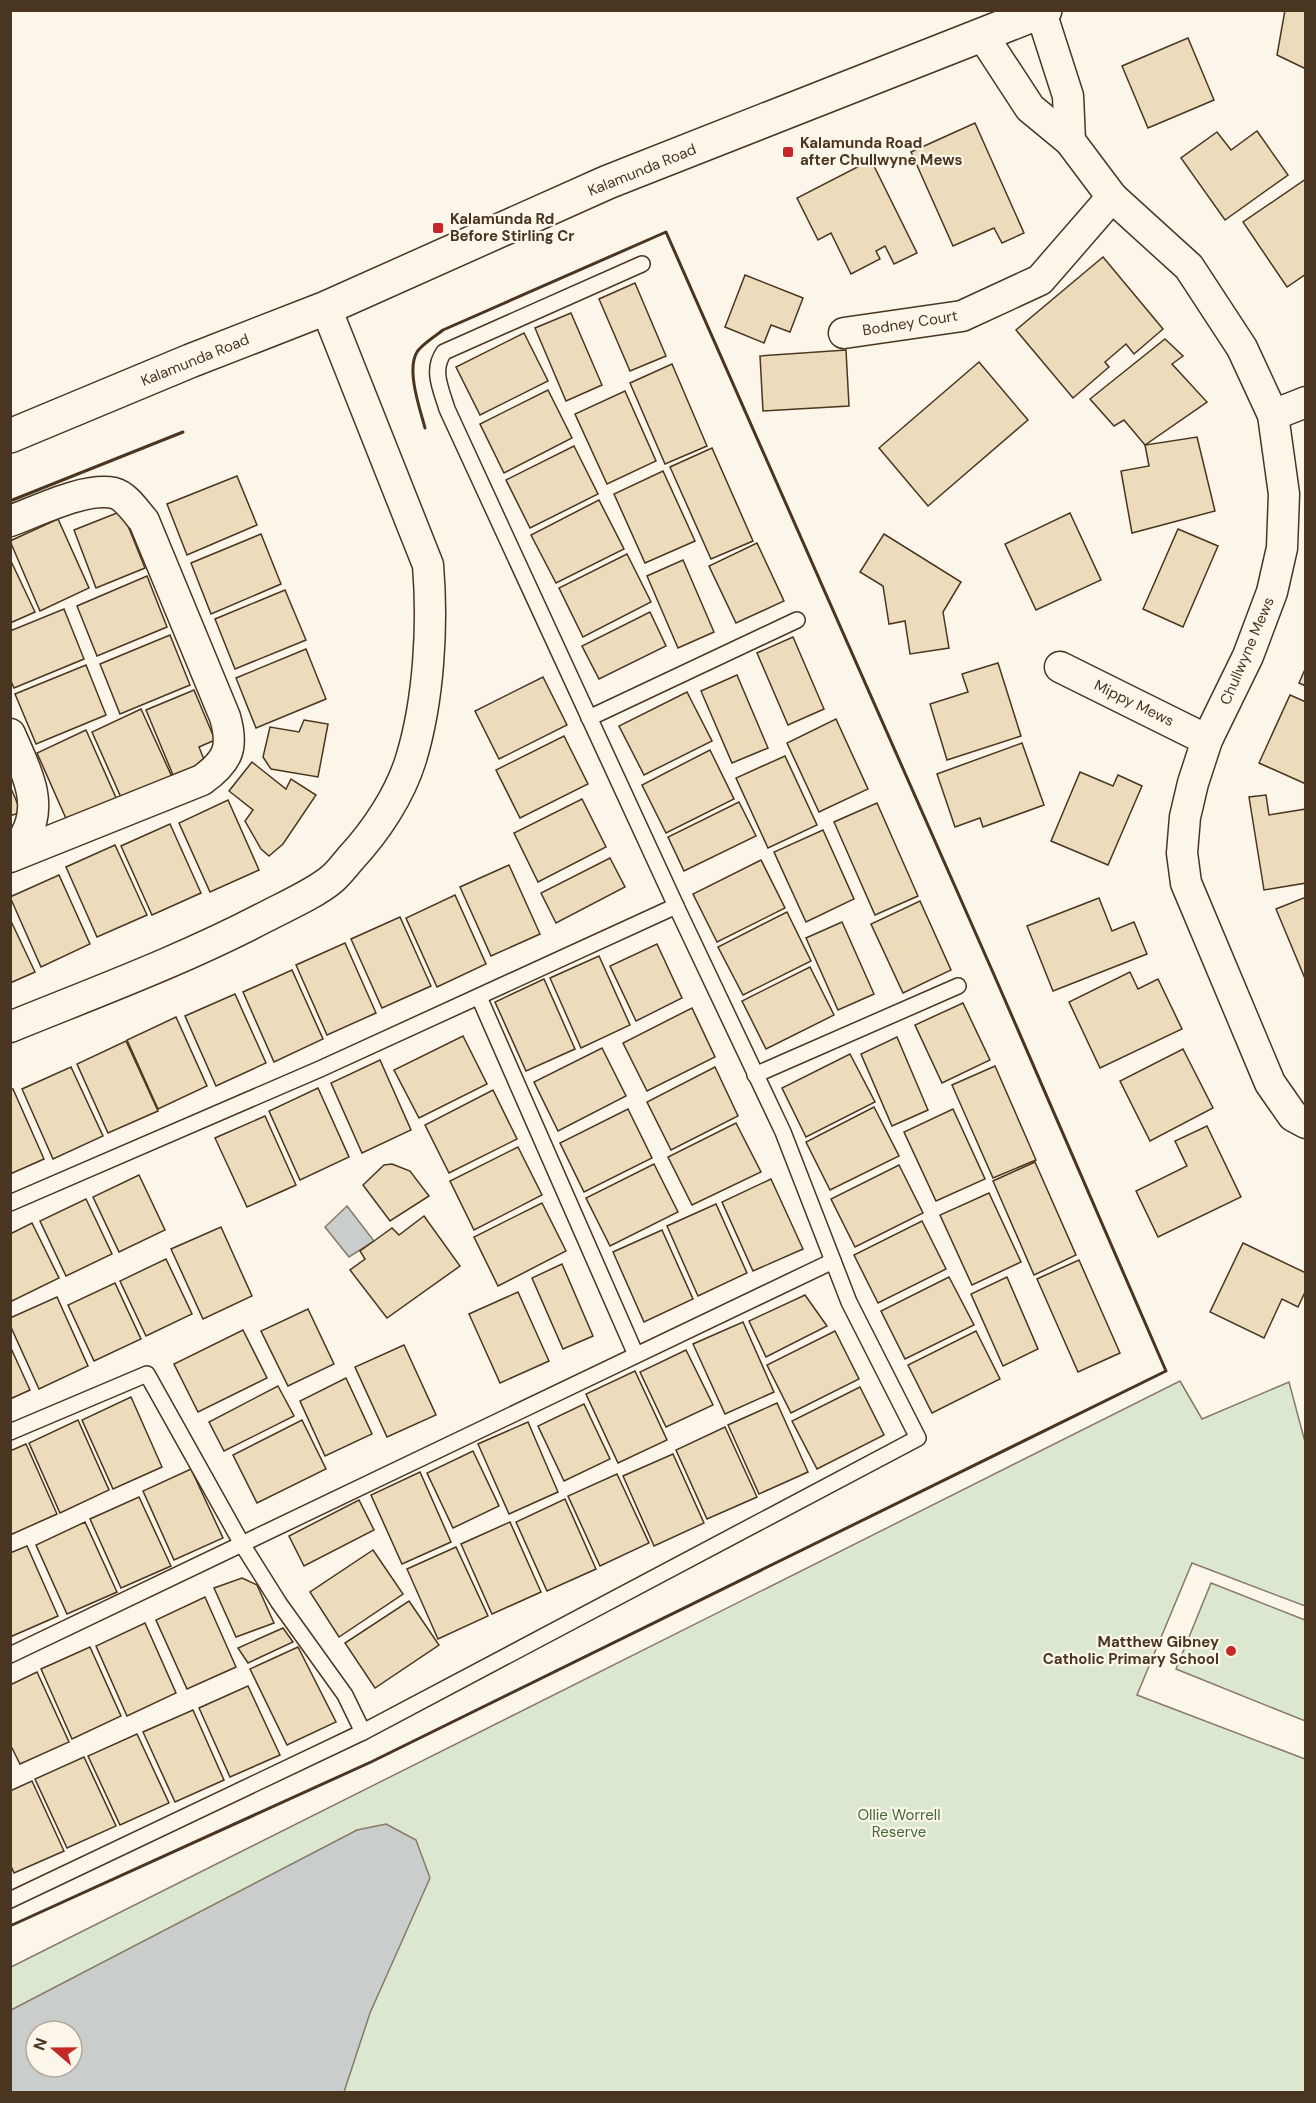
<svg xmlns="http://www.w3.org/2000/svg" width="1316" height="2103" viewBox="0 0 1316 2103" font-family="'DM Sans',sans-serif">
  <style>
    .green { fill: #dce7d0; stroke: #887966; stroke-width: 1.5; fill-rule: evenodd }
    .water { fill: #c9cecd; stroke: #887966; stroke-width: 1.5; fill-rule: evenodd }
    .building { fill: #ecdcbc; stroke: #4a3520; stroke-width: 1.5 }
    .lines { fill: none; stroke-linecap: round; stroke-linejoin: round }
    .service-casing { stroke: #4a3520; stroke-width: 18 }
    .minor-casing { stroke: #4a3520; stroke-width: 33 }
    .primary-casing { stroke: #4a3520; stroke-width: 36 }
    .service { stroke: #fbf6e9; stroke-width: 15 }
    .minor { stroke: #fbf6e9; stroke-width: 30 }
    .primary { stroke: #fbf6e9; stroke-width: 33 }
    .wall { stroke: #4a3520; stroke-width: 3 }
    .poi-dot { fill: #c62828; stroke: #fbf6e9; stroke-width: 2 }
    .labels { text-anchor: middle; stroke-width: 4.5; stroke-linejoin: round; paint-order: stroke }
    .poi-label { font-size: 15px; font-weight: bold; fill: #4a3520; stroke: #fbf6e9; text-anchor: start }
    .street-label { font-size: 15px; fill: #4a3520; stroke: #fbf6e9 }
    .park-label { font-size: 15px; fill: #436837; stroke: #fbf6e9 }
  </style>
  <rect width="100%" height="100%" fill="#fbf6e9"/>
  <g class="green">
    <path d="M 1180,1381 L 1202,1419 L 1289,1382 L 1305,1442 L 1305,1606 L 1192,1563 L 1137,1695 L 1305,1759 L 1305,2092 L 11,2092 L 11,1967 ZM 36,2031 L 72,2031 L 72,2067 L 36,2067 Z"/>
    <polygon points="1211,1583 1305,1620 1305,1721 1176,1669"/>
  </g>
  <g class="water">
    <polygon points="347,1206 374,1241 349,1257 325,1227"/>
    <path d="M 386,1824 L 416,1840 L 430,1878 L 370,2013 L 344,2092 L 11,2092 L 11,2010 L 357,1830 ZM 36,2031 L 72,2031 L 72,2067 L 36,2067 Z"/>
  </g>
  <g class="building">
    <polygon points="1285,10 1306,10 1306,69 1277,55"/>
    <polygon points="1188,38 1214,100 1148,128 1122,66"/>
    <polygon points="975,123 1024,233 1002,243 994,228 953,246 911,152"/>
    <polygon points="1257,131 1288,175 1225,220 1181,158 1217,132 1231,150"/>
    <polygon points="871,160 917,253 894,264 885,246 876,251 880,259 851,274 831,233 818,240 797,198"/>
    <polygon points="1306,179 1306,274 1287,287 1243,222"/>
    <polygon points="1103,257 1163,329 1134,354 1126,344 1105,362 1109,367 1073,398 1016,330"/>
    <polygon points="745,275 803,298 790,332 771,325 764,343 725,327"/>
    <polygon points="635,283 666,356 630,371 599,299"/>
    <polygon points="571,313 602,385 566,401 535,328"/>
    <polygon points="524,333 548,381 480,415 456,367"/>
    <polygon points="1165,339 1183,356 1172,364 1207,402 1145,445 1124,420 1114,426 1090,399"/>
    <polygon points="846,350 849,406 763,411 760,356"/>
    <polygon points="979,362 1028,420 928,506 879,448"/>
    <polygon points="672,364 707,446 665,464 630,383"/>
    <polygon points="548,390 572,438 504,473 480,424"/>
    <polygon points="625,391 656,461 607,484 575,414"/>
    <polygon points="1197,437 1215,511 1132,533 1121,471 1149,466 1145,445"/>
    <polygon points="574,446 598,494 530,528 506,480"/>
    <polygon points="712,448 753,541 711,559 670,467"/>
    <polygon points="663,471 695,541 645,563 614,494"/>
    <polygon points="237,476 257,525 187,555 167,504"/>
    <polygon points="599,500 624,549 556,583 531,535"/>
    <polygon points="122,511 145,568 96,588 74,530"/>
    <polygon points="1070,513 1101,580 1036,610 1005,544"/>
    <polygon points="58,519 89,588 40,611 10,541"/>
    <polygon points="1178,529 1218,546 1183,627 1143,609"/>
    <polygon points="261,534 281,584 211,614 191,563"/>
    <polygon points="884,534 961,582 943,612 949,648 910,654 905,621 889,624 883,586 860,572"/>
    <polygon points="757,543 784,601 736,623 709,566"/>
    <polygon points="627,554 651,602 583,637 559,588"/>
    <polygon points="10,559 35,612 10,623"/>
    <polygon points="683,560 714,632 678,648 647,576"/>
    <polygon points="147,576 167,627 97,656 77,606"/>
    <polygon points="285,590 306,640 235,669 215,619"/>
    <polygon points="64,609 84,659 14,688 10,679 10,631"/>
    <polygon points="650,612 666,646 599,679 582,646"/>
    <polygon points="170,635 190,685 120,714 100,664"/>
    <polygon points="793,637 824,709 788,725 757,653"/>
    <polygon points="306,649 326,699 256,728 236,678"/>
    <polygon points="998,663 1021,736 947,760 930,704 968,692 962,674"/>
    <polygon points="86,665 106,715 36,744 15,694"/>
    <polygon points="1306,667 1306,686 1299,683"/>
    <polygon points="737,675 768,748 732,763 701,691"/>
    <polygon points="543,677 567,725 499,759 475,711"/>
    <polygon points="194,690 215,740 199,747 205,762 173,775 146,710"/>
    <polygon points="687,692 712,741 644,775 619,726"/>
    <polygon points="1290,695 1306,702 1306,784 1259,763"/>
    <polygon points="141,709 173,779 123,802 92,732"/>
    <polygon points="836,719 868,789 819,812 787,743"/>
    <polygon points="304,720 328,724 318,777 271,769 263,757 270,727 299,732"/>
    <polygon points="86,730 117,800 68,823 37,753"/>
    <polygon points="564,736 588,784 520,818 496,770"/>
    <polygon points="1022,743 1044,805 983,827 980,818 955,827 937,774"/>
    <polygon points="710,750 734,799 666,833 642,785"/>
    <polygon points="785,756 817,825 768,848 736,778"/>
    <polygon points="252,762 286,789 291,779 316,795 283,844 269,856 261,849 245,821 253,810 229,791"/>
    <polygon points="1080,772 1113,786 1118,775 1142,786 1108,865 1051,841"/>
    <polygon points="10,786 21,812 10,816"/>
    <polygon points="1266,795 1269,815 1306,809 1306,883 1264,890 1249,797"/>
    <polygon points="582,799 606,847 538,882 514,833"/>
    <polygon points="228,800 259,870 210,892 179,823"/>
    <polygon points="739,802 756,836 684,871 668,837"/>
    <polygon points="877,803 918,896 875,915 834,822"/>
    <polygon points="170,824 201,893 152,915 121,846"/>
    <polygon points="823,830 854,899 806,922 774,852"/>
    <polygon points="115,845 147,915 97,937 66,867"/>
    <polygon points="610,858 625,887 556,923 541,893"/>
    <polygon points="761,860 785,908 717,942 693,894"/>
    <polygon points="509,865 540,934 491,956 460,887"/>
    <polygon points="59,875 90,944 41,967 10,897"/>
    <polygon points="455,895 486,964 437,987 406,918"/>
    <polygon points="1306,897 1306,981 1276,909"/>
    <polygon points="1099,898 1112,931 1134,922 1147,954 1053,991 1027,926"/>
    <polygon points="920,901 951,970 903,993 871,924"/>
    <polygon points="787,912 811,961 743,995 718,947"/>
    <polygon points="400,917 431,986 382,1008 351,939"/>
    <polygon points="10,919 35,972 10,983"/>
    <polygon points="842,922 874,994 838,1010 806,938"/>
    <polygon points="345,943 376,1013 327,1035 296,965"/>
    <polygon points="657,944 682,998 636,1021 610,966"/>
    <polygon points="599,956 630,1025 581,1048 550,978"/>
    <polygon points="810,967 834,1015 766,1049 742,1001"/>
    <polygon points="292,970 323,1039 274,1062 243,992"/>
    <polygon points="1130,972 1138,989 1158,979 1182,1029 1100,1068 1069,1002"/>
    <polygon points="544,979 575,1049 526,1071 495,1002"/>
    <polygon points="235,994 266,1063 216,1086 185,1016"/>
    <polygon points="963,1003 990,1060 942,1083 915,1025"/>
    <polygon points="692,1008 715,1057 647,1091 623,1043"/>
    <polygon points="176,1017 207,1086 158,1109 127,1040"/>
    <polygon points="463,1036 487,1084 419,1118 394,1070"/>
    <polygon points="897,1037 928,1110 892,1126 861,1054"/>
    <polygon points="126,1041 158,1111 108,1133 77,1064"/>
    <polygon points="602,1048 626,1096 558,1131 534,1082"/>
    <polygon points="1183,1049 1213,1108 1150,1141 1120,1081"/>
    <polygon points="850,1054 875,1102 806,1137 782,1088"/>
    <polygon points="380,1060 411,1130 362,1153 331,1083"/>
    <polygon points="995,1066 1036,1160 993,1178 952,1085"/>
    <polygon points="71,1067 103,1136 53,1159 22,1089"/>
    <polygon points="715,1067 738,1116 671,1150 647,1102"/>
    <polygon points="318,1088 349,1157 300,1180 269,1111"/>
    <polygon points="13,1089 44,1159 10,1174 10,1090"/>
    <polygon points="493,1090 517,1139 449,1173 425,1125"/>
    <polygon points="874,1107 899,1156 830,1190 806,1142"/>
    <polygon points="628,1109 652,1158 584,1192 560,1143"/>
    <polygon points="953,1109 985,1179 936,1201 904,1132"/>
    <polygon points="265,1116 296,1185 247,1207 215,1138"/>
    <polygon points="736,1123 761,1172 692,1205 668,1157"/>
    <polygon points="1207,1126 1241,1197 1158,1237 1136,1191 1187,1166 1175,1141"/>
    <polygon points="518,1147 542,1195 474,1230 450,1181"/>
    <polygon points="1035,1162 1076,1255 1034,1275 993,1181"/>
    <polygon points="392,1164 410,1171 429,1196 390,1221 363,1185 384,1165"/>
    <polygon points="654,1164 678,1212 610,1246 586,1198"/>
    <polygon points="899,1165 923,1213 855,1247 831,1199"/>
    <polygon points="139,1175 165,1230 119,1252 93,1197"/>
    <polygon points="771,1179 803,1249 753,1271 722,1202"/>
    <polygon points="989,1193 1021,1262 972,1285 940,1215"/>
    <polygon points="86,1199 112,1254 66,1276 40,1221"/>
    <polygon points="542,1203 566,1251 498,1286 474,1237"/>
    <polygon points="716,1204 747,1273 698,1296 667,1226"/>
    <polygon points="424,1216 460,1266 387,1318 350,1270 365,1259 360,1251 374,1241 392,1228 399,1235"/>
    <polygon points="922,1221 946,1269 878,1303 854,1255"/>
    <polygon points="32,1223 59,1278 12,1301 10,1297 10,1234"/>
    <polygon points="221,1227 252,1296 203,1319 171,1249"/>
    <polygon points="662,1230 693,1299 644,1322 613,1252"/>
    <polygon points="1243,1243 1306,1273 1306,1290 1298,1307 1282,1299 1264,1338 1210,1312"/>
    <polygon points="166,1259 192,1314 146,1336 120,1281"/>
    <polygon points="1079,1260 1120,1353 1078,1372 1037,1279"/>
    <polygon points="562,1264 593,1336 563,1349 532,1278"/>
    <polygon points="949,1277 974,1325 905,1359 881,1311"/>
    <polygon points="1007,1277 1038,1349 1003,1366 971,1294"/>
    <polygon points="115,1283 141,1339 94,1361 68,1305"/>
    <polygon points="518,1292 549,1361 500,1383 469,1314"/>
    <polygon points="805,1295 827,1326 766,1357 749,1321"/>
    <polygon points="57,1297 88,1366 39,1389 10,1325 10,1318"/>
    <polygon points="308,1309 334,1364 288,1386 261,1331"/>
    <polygon points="743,1322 774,1392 725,1414 693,1344"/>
    <polygon points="243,1330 267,1378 198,1412 174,1364"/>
    <polygon points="835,1331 859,1379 791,1413 767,1365"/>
    <polygon points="976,1331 1000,1379 932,1413 908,1365"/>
    <polygon points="404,1345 436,1415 387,1437 355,1367"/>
    <polygon points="10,1346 30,1390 10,1399"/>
    <polygon points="686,1350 713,1405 666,1427 640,1372"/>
    <polygon points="635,1371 667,1440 618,1463 586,1394"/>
    <polygon points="346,1378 372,1434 325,1456 300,1401"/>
    <polygon points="278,1386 294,1416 224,1451 209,1422"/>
    <polygon points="860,1387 884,1435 817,1469 792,1421"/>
    <polygon points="131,1397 162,1467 113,1489 82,1420"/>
    <polygon points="777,1403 808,1472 759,1494 728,1425"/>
    <polygon points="584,1404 610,1459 564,1481 538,1426"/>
    <polygon points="78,1420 109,1490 60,1513 29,1443"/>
    <polygon points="302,1420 326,1469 257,1503 233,1455"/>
    <polygon points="528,1422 558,1492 509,1514 478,1444"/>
    <polygon points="725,1427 757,1497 707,1519 676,1450"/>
    <polygon points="26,1444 57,1514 10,1535 10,1451"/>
    <polygon points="473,1451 499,1506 453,1528 427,1473"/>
    <polygon points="673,1454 704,1523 654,1546 623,1476"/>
    <polygon points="191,1469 223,1538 174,1560 143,1491"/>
    <polygon points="420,1472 451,1542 402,1564 371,1495"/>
    <polygon points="617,1474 649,1543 600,1566 568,1496"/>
    <polygon points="139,1497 171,1566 121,1588 90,1519"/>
    <polygon points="565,1499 596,1569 547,1591 516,1522"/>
    <polygon points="359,1500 374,1530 304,1566 289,1536"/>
    <polygon points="85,1522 117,1592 67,1614 36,1545"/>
    <polygon points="510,1522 541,1592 492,1614 461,1544"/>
    <polygon points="27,1546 58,1616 10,1637 10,1553"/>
    <polygon points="456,1547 488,1616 438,1639 407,1569"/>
    <polygon points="373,1550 403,1594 339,1637 310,1592"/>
    <polygon points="242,1578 257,1585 274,1623 236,1637 214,1588"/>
    <polygon points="205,1597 236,1667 187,1689 156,1620"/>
    <polygon points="409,1601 439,1645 375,1688 345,1643"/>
    <polygon points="145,1623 176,1693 127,1716 96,1646"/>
    <polygon points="283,1628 293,1642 248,1663 238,1648"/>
    <polygon points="90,1647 121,1716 72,1739 41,1669"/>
    <polygon points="298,1647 336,1722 287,1745 250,1669"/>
    <polygon points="37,1672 69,1742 20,1764 10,1744 10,1685"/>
    <polygon points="248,1686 280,1755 230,1777 199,1708"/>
    <polygon points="193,1710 224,1780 175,1802 143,1732"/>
    <polygon points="137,1734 169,1803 120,1825 88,1756"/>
    <polygon points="84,1757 116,1826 67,1848 35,1779"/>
    <polygon points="32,1781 64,1851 14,1873 10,1864 10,1791"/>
  </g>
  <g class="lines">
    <g class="service-casing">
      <g id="service">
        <path d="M 642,264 L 444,352 C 431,370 441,389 447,409 L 676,906"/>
        <polyline points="589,718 797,620"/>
        <polyline points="479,997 636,1355"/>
        <polyline points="755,1075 958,986"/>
        <polyline points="10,1203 320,1069 676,906 783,1132 849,1302 918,1438 363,1732"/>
        <polyline points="10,1432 147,1374 242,1544 279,1603 345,1695 363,1732 10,1900"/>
        <polyline points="10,1655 833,1261"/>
      </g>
    </g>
    <g class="minor-casing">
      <g id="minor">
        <polyline points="1041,12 1068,96 1070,141"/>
        <polyline points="983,36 1030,108 1070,141 1112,197 1189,267 1242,348 1273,415 1284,494 1282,548 1272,592 1248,656 1207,740 1193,783 1185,817 1182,853 1186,883 1270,1083 1293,1116 1306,1123"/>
        <polyline points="844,333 962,316 1040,280 1112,197"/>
        <polyline points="1273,415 1306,402"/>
        <path d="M 10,521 C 38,511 84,487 114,493 C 126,496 136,512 144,521 L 225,717 C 234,748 228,761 202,780 L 10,857"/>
        <polyline points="1060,667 1207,740"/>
        <path d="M 10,734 C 24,767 45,802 25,836 C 22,843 15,849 10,854"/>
        <path d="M 10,1027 C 96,992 183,960 265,917 C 286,906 314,894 332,879 C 339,873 345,865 350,859 C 376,831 400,795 411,759 C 429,700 433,625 428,565 L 326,308"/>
      </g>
    </g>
    <g class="primary-casing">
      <polyline id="primary" points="10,436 190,361 326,308 608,182 1045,10"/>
    </g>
    <use href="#service" class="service"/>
    <use href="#minor" class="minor"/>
    <use href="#primary" class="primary"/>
    <g class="wall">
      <polyline points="10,501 183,432"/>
      <path d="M 10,1926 L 371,1762 L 1166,1371 L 995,977 L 666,232 L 443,330 C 437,335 421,345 417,352 C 406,370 420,409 425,428"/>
    </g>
  </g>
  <g class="poi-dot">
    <rect x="782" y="146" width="12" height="12" rx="3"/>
    <rect x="432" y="222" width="12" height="12" rx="3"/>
    <circle cx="1231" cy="1651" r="6"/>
  </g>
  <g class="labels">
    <g class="poi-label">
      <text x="800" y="148">Kalamunda Road<tspan x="800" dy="17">after Chullwyne Mews</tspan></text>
      <text x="450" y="224">Kalamunda Rd<tspan x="450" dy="17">Before Stirling Cr</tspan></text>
      <text x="1219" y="1647" text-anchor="end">Matthew Gibney<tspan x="1219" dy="17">Catholic Primary School</tspan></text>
    </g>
    <g class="street-label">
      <text transform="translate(642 170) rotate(-22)" y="5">Kalamunda Road</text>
      <text transform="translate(910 323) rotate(-9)" y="5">Bodney Court</text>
      <text transform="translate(195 360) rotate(-22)" y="5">Kalamunda Road</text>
      <text transform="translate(1247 651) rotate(-67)" y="5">Chullwyne Mews</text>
      <text transform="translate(1134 703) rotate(26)" y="5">Mippy Mews</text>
    </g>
    <g class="park-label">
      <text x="899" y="1820">Ollie Worrell<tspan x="899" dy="17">Reserve</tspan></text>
    </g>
  </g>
  <rect width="1316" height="2103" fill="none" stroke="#4a3520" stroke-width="24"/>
  <g transform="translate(54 2049) rotate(290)"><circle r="28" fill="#fbf6e9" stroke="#b4a999" stroke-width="1.5"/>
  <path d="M0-4.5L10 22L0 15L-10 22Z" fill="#c62828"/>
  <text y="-9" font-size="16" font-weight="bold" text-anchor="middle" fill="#4a3520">N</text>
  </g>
</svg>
